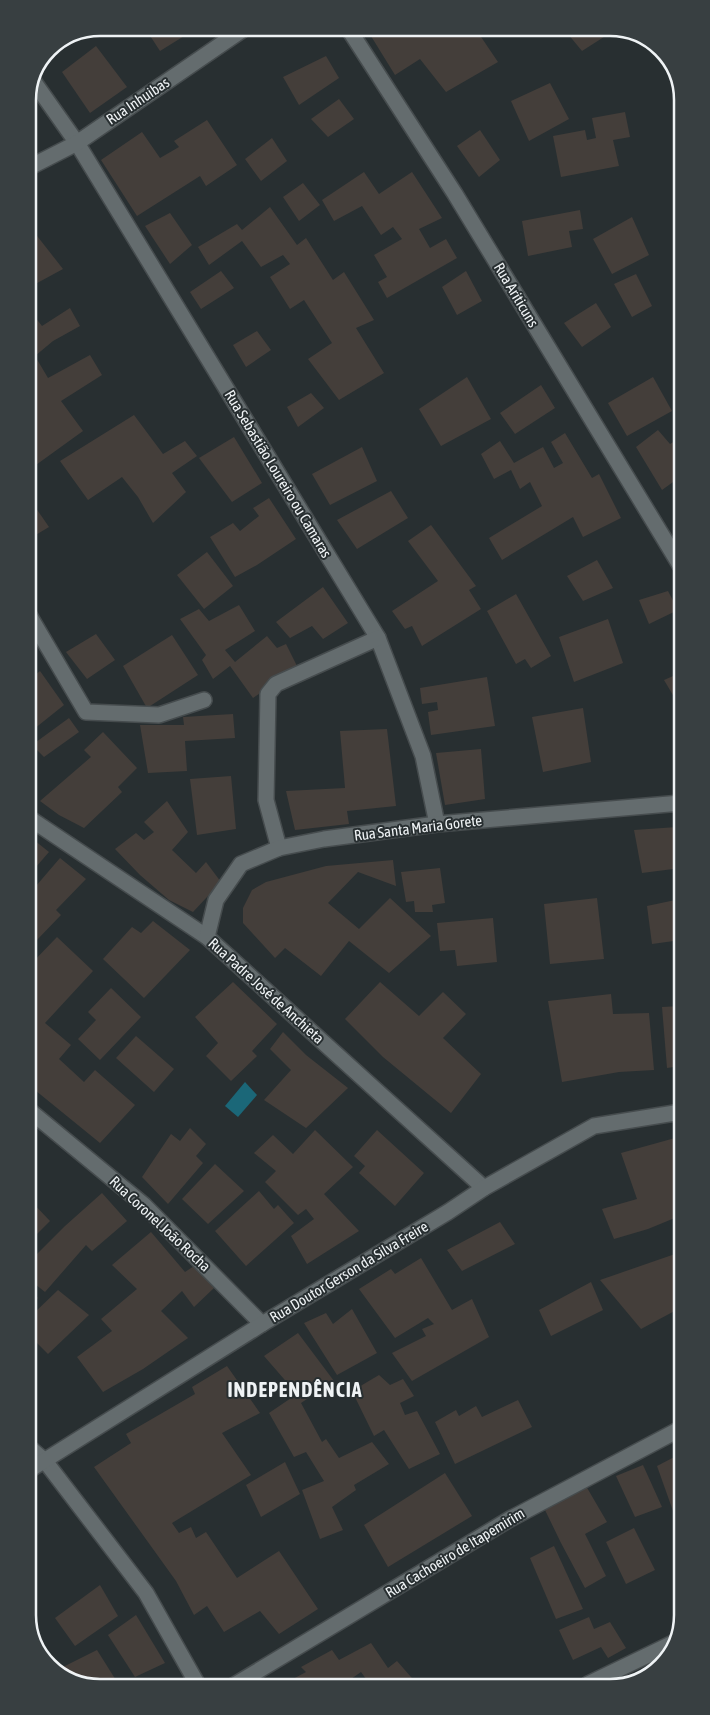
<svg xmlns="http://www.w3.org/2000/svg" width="710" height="1715" viewBox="0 0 710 1715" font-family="'Asap Condensed',sans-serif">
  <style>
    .water { fill: #1b6778 }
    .building { fill: #443e3a }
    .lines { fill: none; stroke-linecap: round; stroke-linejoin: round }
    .minor-casing { stroke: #464c4e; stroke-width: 18 }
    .minor { stroke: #646c6e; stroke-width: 15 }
    .labels { text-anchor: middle; stroke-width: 4; stroke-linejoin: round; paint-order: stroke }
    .street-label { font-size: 15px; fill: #eff3f5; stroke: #282f31 }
    .district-label { font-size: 20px; font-weight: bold; letter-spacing: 1px; fill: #eff3f5; stroke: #282f31 }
    .rim { fill: none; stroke: #eff3f5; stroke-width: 2.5 }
  </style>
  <rect width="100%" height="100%" fill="#282f31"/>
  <polygon class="water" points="245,1082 257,1095 238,1117 225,1106"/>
  <g class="building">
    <polygon points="145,28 185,28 189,33 160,51"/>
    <polygon points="366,28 433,28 434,30 440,28 475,28 498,62 446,92 420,59 395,75"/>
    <polygon points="563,28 610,28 607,35 582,51"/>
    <polygon points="96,46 127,87 90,113 62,72"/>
    <polygon points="326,56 339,78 299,105 283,77"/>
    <polygon points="550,83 569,119 529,141 511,101"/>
    <polygon points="339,99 354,119 328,137 311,119"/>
    <polygon points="625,112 630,137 613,140 619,166 561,177 553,136 585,130 587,140 596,138 592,118"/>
    <polygon points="207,120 237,165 206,186 200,176 137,216 101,160 142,132 160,158 179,147 174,141"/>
    <polygon points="480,130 500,160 479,177 457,146"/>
    <polygon points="272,138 287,161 261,181 245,159"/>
    <polygon points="364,172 379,194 412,172 442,218 419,229 430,248 446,239 457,258 387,298 378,282 387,277 374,255 402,239 393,227 381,235 362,206 334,221 322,200"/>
    <polygon points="303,183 320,205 299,221 283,197"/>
    <polygon points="270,207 297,245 306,238 333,280 344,272 374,320 356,328 384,373 339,400 308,359 332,343 304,300 290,309 270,277 290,264 283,255 261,267 242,241 209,265 198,247 237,224 242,230"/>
    <polygon points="580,210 583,229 569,231 572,247 528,256 522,221"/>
    <polygon points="170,213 192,245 170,264 145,226"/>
    <polygon points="632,217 649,255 612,274 593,239"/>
    <polygon points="34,232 63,269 28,288 28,236"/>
    <polygon points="221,271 234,288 201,309 190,292"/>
    <polygon points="466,271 482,301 457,315 442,287"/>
    <polygon points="636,274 652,306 632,317 614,284"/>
    <polygon points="596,303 611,327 582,347 564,323"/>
    <polygon points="70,308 80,326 53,341 35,356 48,378 90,355 102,375 61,401 83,431 29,470 28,313 31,312 42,326"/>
    <polygon points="257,331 271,350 246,367 233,345"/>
    <polygon points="467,377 491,419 441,446 419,409"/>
    <polygon points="653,377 672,411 627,436 608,403"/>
    <polygon points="541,385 555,408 515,434 500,413"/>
    <polygon points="311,393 324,408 298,427 287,407"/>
    <polygon points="134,415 163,454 185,441 197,456 172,473 186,492 153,523 138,497 122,477 88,500 60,461"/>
    <polygon points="658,430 670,444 680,438 680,477 662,490 636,447"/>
    <polygon points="565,433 592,478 599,474 621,518 583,537 573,517 502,560 489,538 542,506 530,482 520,489 511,470 494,479 481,454 500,441 514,463 543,447 554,468 563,463 551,442"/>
    <polygon points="234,437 262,483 232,502 199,458"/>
    <polygon points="362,447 377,481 330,505 312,474"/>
    <polygon points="391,491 408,518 357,549 337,520"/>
    <polygon points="29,498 49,527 29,539"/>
    <polygon points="269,498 296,539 257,565 235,577 210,537 233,523 240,531 259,516 253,508"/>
    <polygon points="431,525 476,586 469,590 481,609 422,646 412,626 405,629 392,611 438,581 408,541"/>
    <polygon points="207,552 233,586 204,609 177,575"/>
    <polygon points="597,560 613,588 583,601 567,576"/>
    <polygon points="323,587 348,623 323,639 312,626 290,638 276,622"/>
    <polygon points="668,591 678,610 649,624 639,600"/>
    <polygon points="516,594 551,656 531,668 525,659 516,664 487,611"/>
    <polygon points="239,605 255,631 225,650 235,662 267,636 277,648 286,644 298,668 253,698 230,666 213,679 202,660 206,655 180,619 199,609 209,621"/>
    <polygon points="608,619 623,663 574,682 559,637"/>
    <polygon points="96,634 115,660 87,679 66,652"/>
    <polygon points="172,635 198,675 147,708 123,666"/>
    <polygon points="40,671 64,705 29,733 29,680"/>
    <polygon points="680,673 680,707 664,680"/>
    <polygon points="487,677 495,726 431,735 428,712 438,710 437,702 422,704 420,688"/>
    <polygon points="583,708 591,762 543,772 532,717"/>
    <polygon points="233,714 235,738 185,741 187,771 148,773 140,725 184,725 183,717"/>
    <polygon points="69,718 79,732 44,757 32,745"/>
    <polygon points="387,729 396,806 347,811 349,824 295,830 286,791 345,788 340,731"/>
    <polygon points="103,732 137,768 118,787 122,792 84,828 59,815 40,801 91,757 84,750"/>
    <polygon points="481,749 485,799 445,805 436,753"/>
    <polygon points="231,776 236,829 197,835 190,779"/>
    <polygon points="167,801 188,832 172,850 196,873 206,862 221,882 193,912 169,900 140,875 115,849 136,833 144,840 154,832 144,822"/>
    <polygon points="677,827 681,849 681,868 642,873 634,830"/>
    <polygon points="29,836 49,852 29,875"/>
    <polygon points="60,858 86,879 56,910 61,915 35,942 30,938 30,893"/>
    <polygon points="393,860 396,886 358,872 328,903 359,929 390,898 431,936 389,973 349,941 321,976 285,948 275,958 243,923 243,908 252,890 266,882 326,866"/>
    <polygon points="440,868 445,903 432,905 433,912 415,912 414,901 406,902 401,872"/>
    <polygon points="597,898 604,959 550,964 544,904"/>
    <polygon points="680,899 681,940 652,944 647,906"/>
    <polygon points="493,918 497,962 457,966 455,950 440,951 437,923"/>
    <polygon points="153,921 190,950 144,998 103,959 132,927 141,933"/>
    <polygon points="57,937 93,971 45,1023 71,1045 59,1059 84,1082 95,1070 135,1105 100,1143 30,1086 30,965"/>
    <polygon points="233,982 277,1024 252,1051 257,1056 231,1081 206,1056 218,1043 195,1017"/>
    <polygon points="380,982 419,1016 443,992 466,1014 443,1038 481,1074 451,1113 383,1057 345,1019"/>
    <polygon points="111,988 141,1017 100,1060 78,1039 96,1020 88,1012"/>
    <polygon points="611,994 613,1014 649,1013 654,1070 619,1072 562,1082 548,1001"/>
    <polygon points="681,1006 681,1066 667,1068 662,1007"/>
    <polygon points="283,1032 306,1055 348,1088 306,1128 264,1100 291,1070 270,1049"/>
    <polygon points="136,1036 174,1069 154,1092 116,1058"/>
    <polygon points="190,1128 206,1144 196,1156 203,1163 168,1204 142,1177 171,1134 180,1141"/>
    <polygon points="315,1130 353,1167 324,1194 359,1231 307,1264 291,1236 314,1219 306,1209 298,1215 265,1182 276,1171 254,1153 273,1135 293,1154"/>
    <polygon points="377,1130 424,1173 395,1206 359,1173 365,1166 354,1156"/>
    <polygon points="675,1138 681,1159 682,1215 648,1229 614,1239 602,1209 637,1199 621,1153"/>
    <polygon points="215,1164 244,1191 208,1224 182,1199"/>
    <polygon points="259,1191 274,1209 278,1205 294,1223 246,1266 215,1231"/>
    <polygon points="102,1193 127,1221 92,1251 86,1245 45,1292 30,1280 30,1261 65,1226"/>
    <polygon points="30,1200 50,1221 30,1241"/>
    <polygon points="500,1222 515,1244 462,1271 447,1250"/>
    <polygon points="151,1232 185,1272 194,1266 214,1288 194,1307 182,1291 161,1311 188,1338 143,1369 103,1392 77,1357 112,1331 101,1319 137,1289 112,1265"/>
    <polygon points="675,1254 682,1277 682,1307 641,1329 600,1280"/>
    <polygon points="421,1258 452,1310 472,1299 489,1337 412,1381 392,1353 426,1336 422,1329 434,1324 428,1318 395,1338 359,1289 391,1269 395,1274"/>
    <polygon points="591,1282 603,1310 551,1336 539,1310"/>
    <polygon points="30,1290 38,1298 30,1305"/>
    <polygon points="58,1290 89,1315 48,1354 31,1337 31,1316"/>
    <polygon points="352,1309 377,1353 337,1375 304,1323 326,1313 333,1324"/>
    <polygon points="298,1333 334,1381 301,1403 322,1442 326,1439 339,1458 372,1442 389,1464 354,1485 356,1490 332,1507 343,1530 320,1539 302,1490 324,1481 306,1452 294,1457 269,1413 297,1394 264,1356"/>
    <polygon points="682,1363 682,1378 673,1369"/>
    <polygon points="227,1366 260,1413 222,1433 251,1475 172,1523 179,1533 191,1527 196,1538 206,1532 237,1578 279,1551 318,1609 279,1634 260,1611 224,1632 207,1606 194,1615 176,1581 94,1467 131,1443 126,1434 195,1394 192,1387"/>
    <polygon points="379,1375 390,1385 403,1379 414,1396 400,1403 405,1415 417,1411 440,1454 409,1469 384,1430 374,1436 352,1391"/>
    <polygon points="518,1400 532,1427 455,1464 435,1422 456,1410 459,1416 476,1406 482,1417"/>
    <polygon points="682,1453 682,1508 673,1511 657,1466"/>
    <polygon points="285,1462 300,1494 261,1517 246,1485"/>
    <polygon points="643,1465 662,1507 635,1517 616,1476"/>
    <polygon points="445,1473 472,1516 388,1567 364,1525"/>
    <polygon points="586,1486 607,1522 585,1534 606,1576 585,1588 561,1543 545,1510"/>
    <polygon points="634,1528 655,1570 626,1584 606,1542"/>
    <polygon points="554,1546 583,1609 556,1619 530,1558"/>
    <polygon points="100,1585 118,1616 75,1646 55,1618"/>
    <polygon points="136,1615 165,1663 135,1677 108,1635"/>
    <polygon points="589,1617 594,1629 610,1622 626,1648 608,1658 601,1647 573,1660 559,1630"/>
    <polygon points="371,1643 388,1668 397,1661 418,1685 379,1685 376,1678 369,1683 361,1672 351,1679 355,1686 280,1686 306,1672 301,1667 332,1650 339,1660"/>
    <polygon points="97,1650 119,1685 114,1687 95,1687 55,1671"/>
  </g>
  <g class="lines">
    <g class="minor-casing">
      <g id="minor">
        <polyline points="348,28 455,194 680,565"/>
        <polyline points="34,82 77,143 378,638 423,756 437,824"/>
        <polyline points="28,168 77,143 245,28"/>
        <polyline points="29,615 86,712 159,715 204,700"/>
        <polyline points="29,818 207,937 484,1188"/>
        <polyline points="279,848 266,800 268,694 276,684 378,638"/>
        <polyline points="207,937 216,900 241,864 279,848 324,839 437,824 681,803"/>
        <polyline points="30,1111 144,1205 262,1324"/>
        <polyline points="31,1449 45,1461 146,1593 199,1687"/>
        <polyline points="31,1469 262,1324 448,1212 484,1188 594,1126 681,1112"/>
        <polyline points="588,1684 673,1643"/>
        <polyline points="233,1686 510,1519 682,1428"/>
      </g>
    </g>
    <use href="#minor" class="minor"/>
  </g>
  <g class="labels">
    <g class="street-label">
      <text transform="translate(138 101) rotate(-34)" y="5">Rua Inhuibas</text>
      <text transform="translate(516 295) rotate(59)" y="5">Rua Ariticuns</text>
      <text transform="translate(278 474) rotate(59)" y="5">Rua Sebastião Loureiro ou Camaras</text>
      <text transform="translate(418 828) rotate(-7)" y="5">Rua Santa Maria Gorete</text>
      <text transform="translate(266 991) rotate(42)" y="5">Rua Padre José de Anchieta</text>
      <text transform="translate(160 1224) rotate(43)" y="5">Rua Coronel João Rocha</text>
      <text transform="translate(349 1272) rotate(-31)" y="5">Rua Doutor Gerson da Silva Freire</text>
      <text transform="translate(455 1553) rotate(-31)" y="5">Rua Cachoeiro de Itapemirim</text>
    </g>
    <g class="district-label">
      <text x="295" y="1397">INDEPENDÊNCIA</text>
    </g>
  </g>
  <path d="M0 0H710V1715H0ZM100 36H610A64 64 0 0 1 674 100V1615A64 64 0 0 1 610 1679H100A64 64 0 0 1 36 1615V100A64 64 0 0 1 100 36Z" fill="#383f41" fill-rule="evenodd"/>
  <path class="rim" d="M100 36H610A64 64 0 0 1 674 100V1615A64 64 0 0 1 610 1679H100A64 64 0 0 1 36 1615V100A64 64 0 0 1 100 36Z"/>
</svg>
